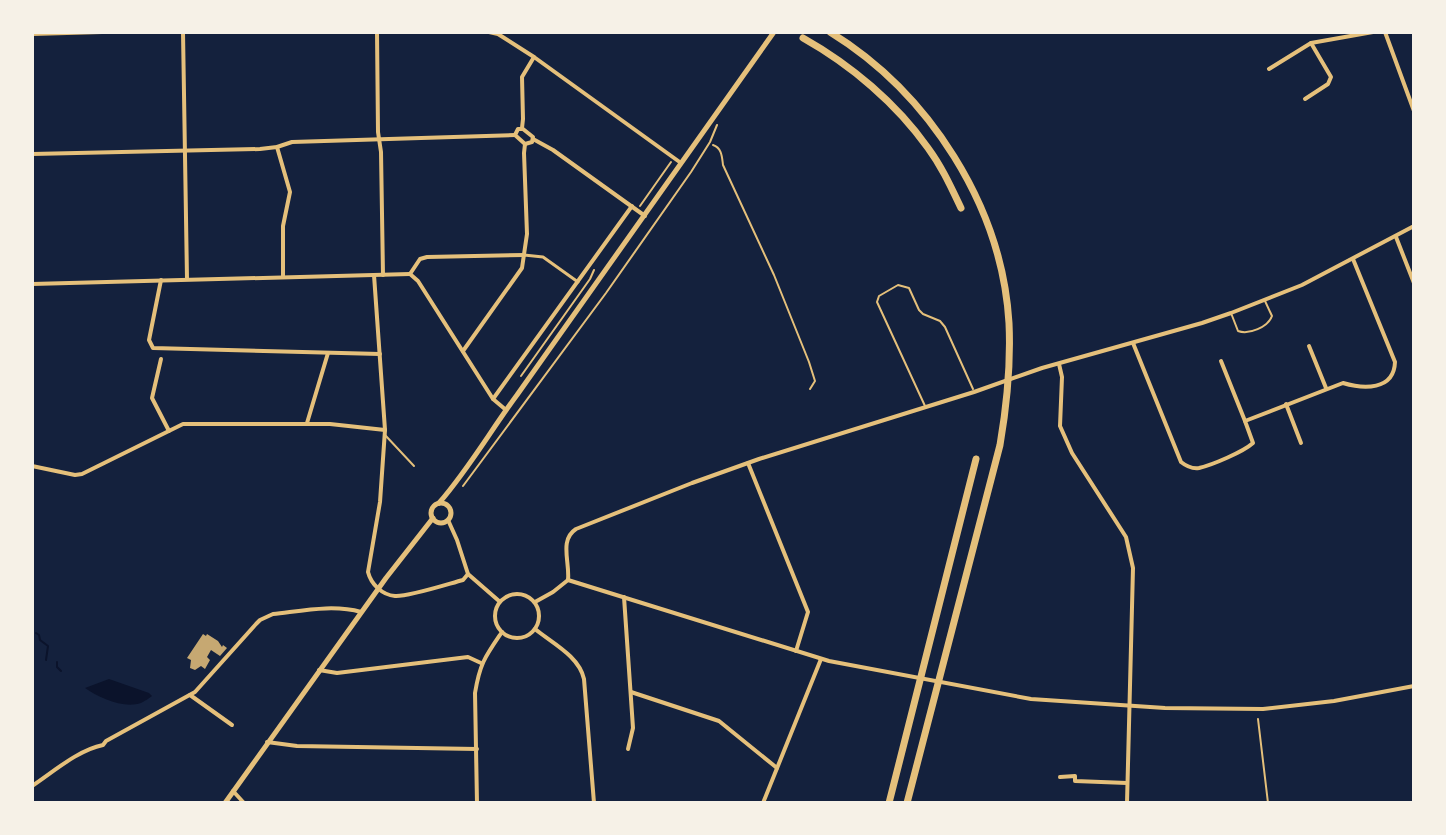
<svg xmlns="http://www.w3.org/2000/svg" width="1446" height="835" viewBox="0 0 1446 835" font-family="Arial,sans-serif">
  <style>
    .water { fill: #0b132b }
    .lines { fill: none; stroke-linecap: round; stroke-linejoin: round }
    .stream { stroke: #0b132b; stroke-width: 2 }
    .building { fill: #c6a872 }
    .path { stroke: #e5c07b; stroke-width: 2 }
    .service { stroke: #e5c07b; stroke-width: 2 }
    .pedestrian { stroke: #e5c07b; stroke-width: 3 }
    .minor { stroke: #e5c07b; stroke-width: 4 }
    .secondary { stroke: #e5c07b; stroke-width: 5 }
    .motorway { stroke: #e5c07b; stroke-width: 7 }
  </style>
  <rect width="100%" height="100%" fill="#14213d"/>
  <path class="water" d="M 109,679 L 149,693 L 152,696 C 150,698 143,702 141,703 C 124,709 99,698 85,688 Z"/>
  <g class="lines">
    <g class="stream">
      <polyline points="32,601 32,607"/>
      <polyline points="36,633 39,635 40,640 48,646 46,660"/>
      <polyline points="57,662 57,667 61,671"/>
    </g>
  </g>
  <polygon class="building" points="203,634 206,636 207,634 218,641 222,647 223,645 227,648 220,656 211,650 207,657 210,660 205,669 201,666 195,670 190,668 191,660 187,658"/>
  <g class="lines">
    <g class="path">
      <path d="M 713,145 C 722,148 722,157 723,165 L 774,275 L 809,362 L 815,381 L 810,389"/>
      <polyline points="640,206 671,162"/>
      <polyline points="521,376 590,279 594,270"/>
      <polyline points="463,486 606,293 691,172 710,142 717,125"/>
      <polyline points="1258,719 1268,803"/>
    </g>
    <g class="service">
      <path d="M 1231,313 L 1238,331 C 1249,335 1268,327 1272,316 L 1265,301"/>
      <polyline points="925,406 877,302 879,296 898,285 909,288 919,310 923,314 940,321 945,327 973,389"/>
      <polyline points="385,435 414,466"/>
    </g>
    <polyline class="pedestrian" points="524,255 543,257 578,282"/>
    <g class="minor">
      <polyline points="183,32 187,279"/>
      <polyline points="377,32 378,132 381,152 383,275"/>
      <polyline points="489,32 498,34 534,57 681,163"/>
      <polyline points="1385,32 1414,111"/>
      <polyline points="32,34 102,32"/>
      <polyline points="1269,69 1311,43 1373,32"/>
      <polyline points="1305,99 1328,84 1331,77 1311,43"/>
      <polyline points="522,128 523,119 522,77 534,57"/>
      <polygon points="518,129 523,129 533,137 532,142 525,144 515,135"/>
      <polyline points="533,139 553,150 645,216"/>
      <polyline points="277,147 290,192 283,226 283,276"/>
      <polyline points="32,154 260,149 277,147 292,142 515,135"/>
      <polyline points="1396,237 1414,283"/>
      <polyline points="410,274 418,281 493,399 506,410"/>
      <polyline points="410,274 420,259 427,257 524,255"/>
      <path d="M 374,275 L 385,430 L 380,502 L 368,572 C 371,584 382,595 395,596 C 408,597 448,584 463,580 L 468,574"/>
      <polyline points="161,280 149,340 153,348 380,354"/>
      <polyline points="32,284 410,274"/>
      <path d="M 1133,343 L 1181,462 C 1186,466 1192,469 1199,468 C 1212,465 1243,452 1253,443 L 1245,421 L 1343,383 C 1363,389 1394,391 1395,362 L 1353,259"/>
      <polyline points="1309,346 1326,388"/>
      <polyline points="463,351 522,268 527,234 524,153 525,144"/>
      <polyline points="161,359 152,398 169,431"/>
      <polyline points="1221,361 1245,421"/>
      <polyline points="1059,364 1062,377 1060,426 1072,453 1126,537 1133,568 1127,803"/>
      <polyline points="493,399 632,206"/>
      <polyline points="1286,404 1301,443"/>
      <polyline points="307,423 328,353"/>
      <polyline points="748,463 808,612 796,651"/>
      <polyline points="32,466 75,475 82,474 183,424 330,424 385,430"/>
      <polyline points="448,520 457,540 468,574 499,601"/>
      <path d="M 568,580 C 570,562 559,540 576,529 L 692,483 L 759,459 L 974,392 L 1042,368 L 1202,323 L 1231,313 L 1302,285 L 1414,226"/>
      <polyline points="568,580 829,661 1031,699 1165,708 1263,709 1334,701 1414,686"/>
      <circle cx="517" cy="616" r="22"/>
      <polyline points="624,597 633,728 628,749"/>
      <polyline points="535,602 553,592 568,580"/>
      <path d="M 535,629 C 552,643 579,656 584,679 L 594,803"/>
      <polyline points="319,670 337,673 468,657 481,663"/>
      <polyline points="631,692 719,721 777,768"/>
      <polyline points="190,695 232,725"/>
      <polyline points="267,742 297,746 477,749"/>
      <polyline points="1060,777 1075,776 1075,781 1127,783"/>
      <path d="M 32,786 C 53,772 78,750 103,745 L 106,741 L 195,692 L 256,624 L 260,620 L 273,614 C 301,611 333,604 361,612"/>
      <polyline points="233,791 244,803"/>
      <path d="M 477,803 L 475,693 C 480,663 485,657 502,632"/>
      <polyline points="763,803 821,659"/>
    </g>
    <g class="secondary">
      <path d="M 439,503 C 468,470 491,430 517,395 C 604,274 689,153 774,32"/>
      <circle cx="441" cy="513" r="10"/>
      <polyline points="225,803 386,578 433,518"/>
    </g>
    <g class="motorway">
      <path d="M 830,32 C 929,93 1002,206 1009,323 C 1011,365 1007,404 1000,445 L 907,803"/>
      <path d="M 803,38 C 851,65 896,103 928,148 C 942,167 951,187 961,208"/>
      <polyline points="889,803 976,459"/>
    </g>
  </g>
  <rect width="1446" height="835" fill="none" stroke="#f6f1e7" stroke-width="68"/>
</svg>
